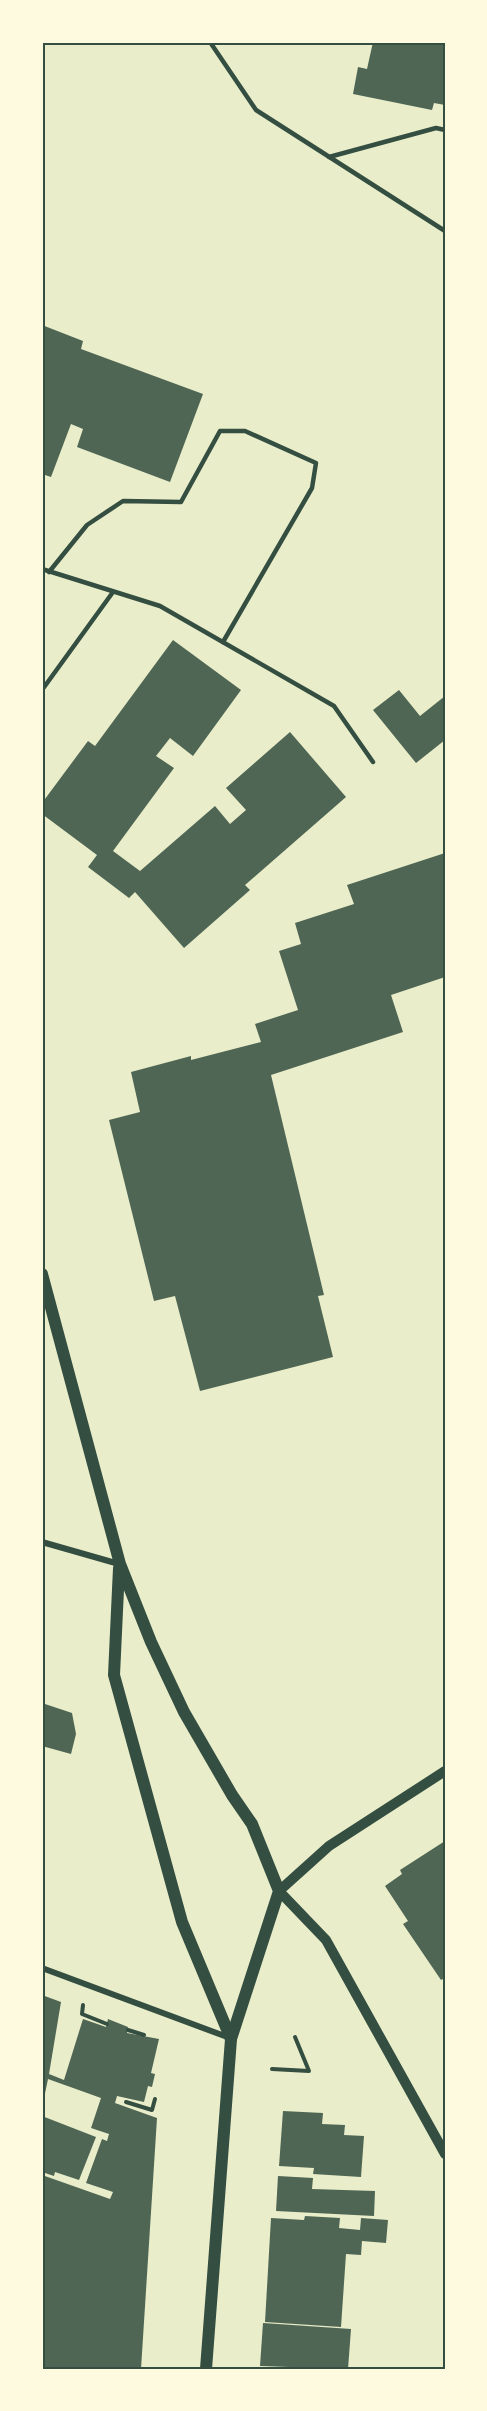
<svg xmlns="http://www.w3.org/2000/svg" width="487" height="2411" viewBox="0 0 487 2411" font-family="'Nunito Sans',sans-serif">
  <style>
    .building { fill: #4f6655 }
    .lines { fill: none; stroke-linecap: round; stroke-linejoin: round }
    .path { stroke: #344e41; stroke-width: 4 }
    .service { stroke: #344e41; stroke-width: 4.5 }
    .minor { stroke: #344e41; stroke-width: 6 }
    .tertiary { stroke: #344e41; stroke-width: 10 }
    .secondary { stroke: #344e41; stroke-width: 12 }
    .neatline { fill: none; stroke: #344e41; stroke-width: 2 }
  </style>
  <rect width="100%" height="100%" fill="#e9edc9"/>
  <g class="building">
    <polygon points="373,42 445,42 445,105 434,103 432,110 353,94 358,67 367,69"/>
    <polygon points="42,325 83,341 81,349 203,394 170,482 77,447 83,429 71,424 51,477 42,474"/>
    <polygon points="173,640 241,690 193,756 170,738 156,756 174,768 113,851 140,871 215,806 230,824 246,810 226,788 290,732 346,797 245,885 250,890 184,948 135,892 129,898 88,867 97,855 42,814 42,803 88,741 95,746"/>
    <polygon points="399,690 420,716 445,696 445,740 416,763 373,710"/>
    <polygon points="445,853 445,977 391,995 403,1032 271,1075 324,1295 318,1296 333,1357 200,1391 175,1296 154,1301 109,1120 140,1112 131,1072 191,1056 191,1060 261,1042 255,1024 298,1010 279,951 301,944 295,923 354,904 347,885"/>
    <polygon points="42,1703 72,1713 76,1734 71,1754 42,1746"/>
    <polygon points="445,1841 445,1978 441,1980 403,1924 408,1921 385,1886 402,1874 400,1870"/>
    <polygon points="42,1995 61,2002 49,2074 64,2080 83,2019 106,2027 108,2019 128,2027 127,2033 159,2039 151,2073 155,2074 152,2087 148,2086 144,2102 117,2096 115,2103 157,2118 141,2369 42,2369 42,2175 110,2199 113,2192 86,2183 102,2139 107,2141 109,2134 91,2128 101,2098 48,2079 42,2108"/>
    <polygon points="283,2111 323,2113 322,2124 345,2125 344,2135 364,2136 361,2177 313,2174 314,2168 279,2166"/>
    <polygon points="42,2116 96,2137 79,2180 55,2172 54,2176 42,2172"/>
    <polygon points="278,2176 313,2178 312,2189 375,2191 374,2216 276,2211"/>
    <polygon points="305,2216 340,2218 339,2228 360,2230 361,2218 388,2220 386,2243 362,2241 361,2255 346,2254 341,2327 265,2322 271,2218 304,2220"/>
    <polygon points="263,2323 351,2329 348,2369 260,2366"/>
  </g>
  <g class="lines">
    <g class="path">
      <polyline points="83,2005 82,2014 107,2024"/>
      <polyline points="128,2030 144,2035"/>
      <polyline points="272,2069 309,2071 295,2037"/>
      <polyline points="126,2102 152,2110 155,2099"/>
    </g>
    <g class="service">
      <polyline points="210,42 256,110 445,231"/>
      <polyline points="329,157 436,128 445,130"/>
      <polyline points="42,569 160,606 334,706 373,762"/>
      <polyline points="49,572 87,525 123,501 181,502 220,431 245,431 316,463 312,488 223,642"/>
      <polyline points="42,690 113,592"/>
    </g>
    <g class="minor">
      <polyline points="42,1542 119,1564"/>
      <polyline points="42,1968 230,2038"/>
    </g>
    <polyline class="tertiary" points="445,1771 329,1846 279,1891 326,1940 445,2154"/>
    <g class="secondary">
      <polyline points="42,1274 120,1564 151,1642 184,1712 232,1795 252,1824 279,1891 231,2039 206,2369"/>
      <polyline points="119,1568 114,1675 182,1922 231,2039"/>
    </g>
  </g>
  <rect width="487" height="2411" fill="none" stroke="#fefae0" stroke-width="87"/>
  <rect x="44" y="44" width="400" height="2324" class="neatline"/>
</svg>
